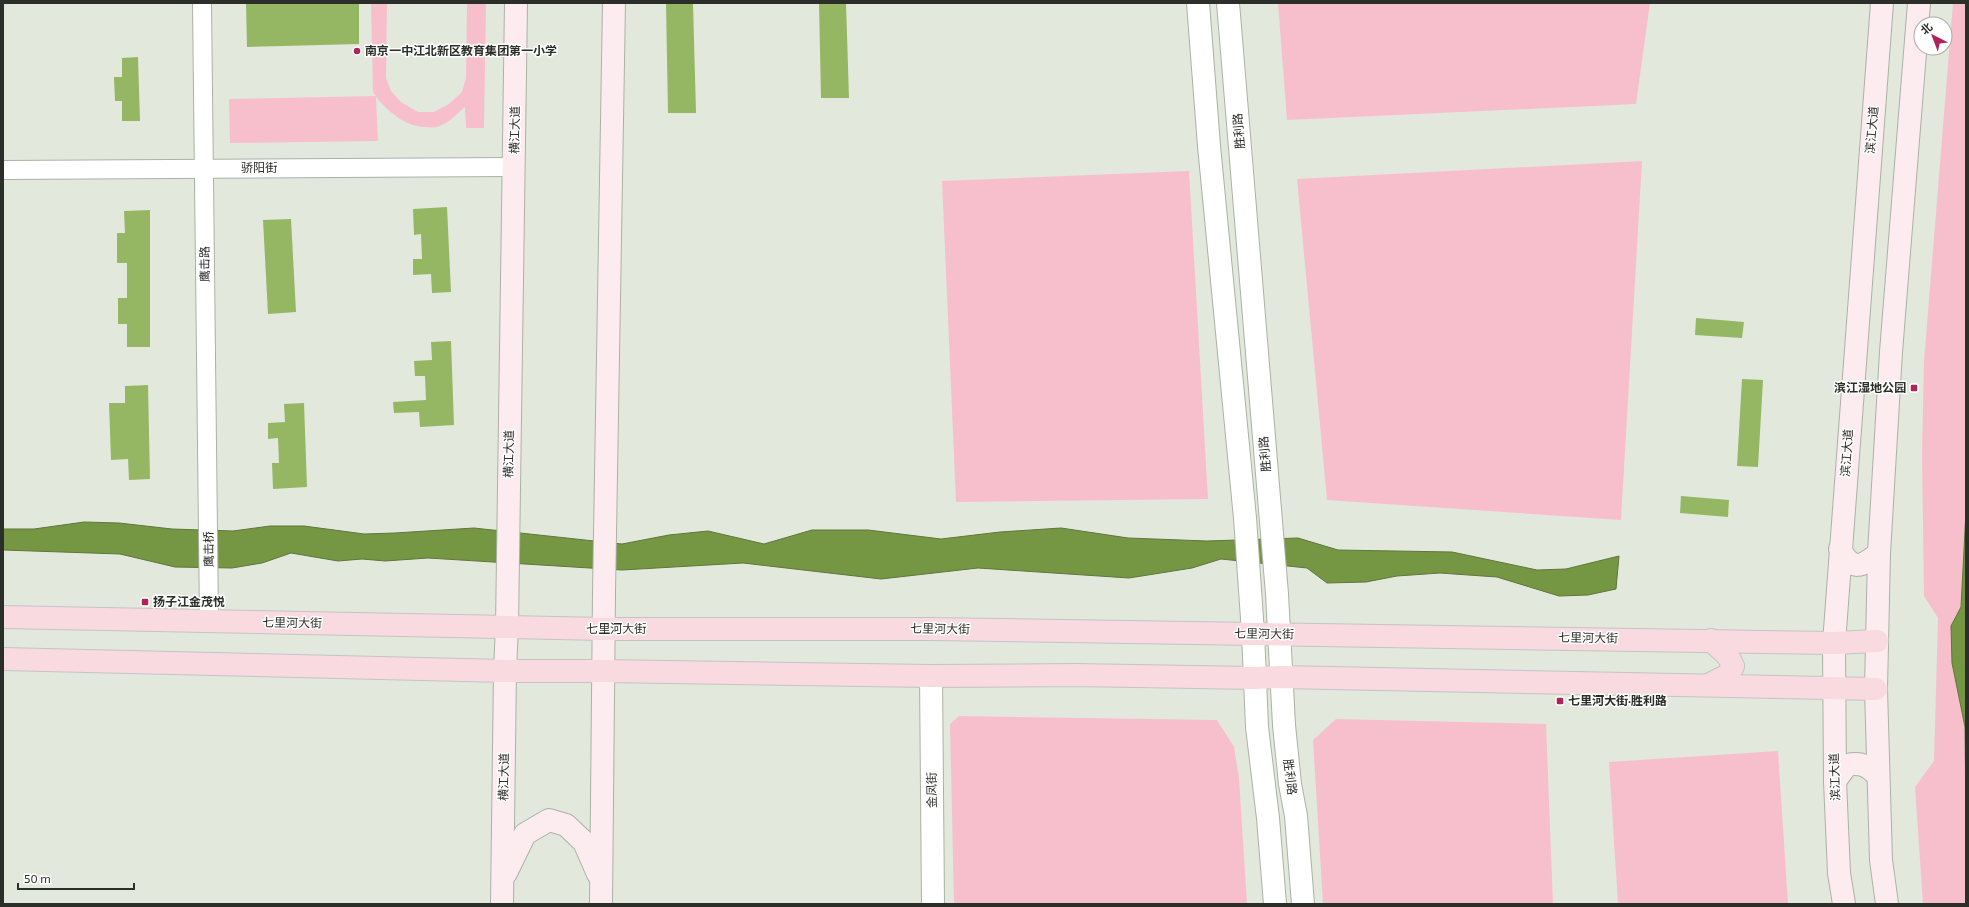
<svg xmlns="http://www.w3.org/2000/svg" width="1969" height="907" viewBox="0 0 1969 907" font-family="'Exo 2','Noto Sans SC',sans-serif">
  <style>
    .green { fill: #f7bfcc }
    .water { fill: #759642; stroke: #5f773b }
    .building { fill: #95b764 }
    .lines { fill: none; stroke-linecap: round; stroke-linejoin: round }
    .minor-casing { stroke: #acb1a6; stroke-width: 20 }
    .tertiary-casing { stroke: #acb1a6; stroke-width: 24 }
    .secondary-casing { stroke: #acb1a6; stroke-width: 24 }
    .primary-casing { stroke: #c4c4c3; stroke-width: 24 }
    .minor { stroke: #fff; stroke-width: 18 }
    .tertiary { stroke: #fff; stroke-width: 22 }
    .secondary { stroke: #fcecf0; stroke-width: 22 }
    .primary { stroke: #f8dae0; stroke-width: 22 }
    .poi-dot { fill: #b0225a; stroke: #fff; stroke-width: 1.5 }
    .labels { text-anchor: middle; stroke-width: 3; stroke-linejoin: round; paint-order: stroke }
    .poi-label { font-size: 12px; font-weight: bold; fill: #2c2e2a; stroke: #fff; text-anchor: start }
    .street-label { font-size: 12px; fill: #2c2e2a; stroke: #fff }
  </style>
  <rect width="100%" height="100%" fill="#e3e8dd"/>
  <g class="green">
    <path d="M 371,3 L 387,3 L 386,78 L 391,91 L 401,102 L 418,112 L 434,112 L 449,104 L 462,92 L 466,78 L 467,3 L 486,3 L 484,128 L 466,128 L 465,107 C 457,114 448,124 437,127 C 434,128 429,127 425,127 C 404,126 389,112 376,97 L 378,141 L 230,143 L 229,99 L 376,96 L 373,92 Z"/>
    <polygon points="1278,3 1650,3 1636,104 1287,120"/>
    <polygon points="1953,3 1966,3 1966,904 1923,904 1915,787 1934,761 1938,618 1924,596 1922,454 1924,361"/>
    <polygon points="1642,161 1621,520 1327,500 1297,179"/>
    <polygon points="1189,171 1208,499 956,502 942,181"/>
    <polygon points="959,716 1217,720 1234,747 1239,778 1247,904 954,904 950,724"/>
    <polygon points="1336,719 1546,724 1553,904 1323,904 1313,740"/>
    <polygon points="1778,751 1788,904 1618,904 1609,762"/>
  </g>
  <g class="water">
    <polygon points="1966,511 1966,814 1965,727 1952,663 1951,626 1961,607"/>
    <polygon points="84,522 119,523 172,529 233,531 270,526 304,526 364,534 395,533 474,528 622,544 669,535 708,531 764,544 812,530 868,530 941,539 1000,532 1061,528 1128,538 1207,541 1298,538 1338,550 1452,552 1537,570 1566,569 1619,556 1616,589 1588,595 1559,596 1497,577 1440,573 1397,576 1366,582 1327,583 1307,568 1221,559 1192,568 1129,578 978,568 881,579 743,563 622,570 428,558 385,561 362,559 338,561 291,553 262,563 232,568 175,567 120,554 3,550 3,529 34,529"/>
  </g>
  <g class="building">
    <polygon points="246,3 359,3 359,44 247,47"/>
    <polygon points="666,3 693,3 696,113 668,113"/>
    <polygon points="819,3 846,3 849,98 821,98"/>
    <polygon points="138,57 140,121 122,121 122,101 115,101 114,77 122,77 122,58"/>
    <polygon points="447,207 451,292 432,293 431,274 413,275 413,259 422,259 421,234 414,235 413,209"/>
    <polygon points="150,210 150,347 127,347 127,324 118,324 118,298 127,298 127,263 117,263 117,233 125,233 124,211"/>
    <polygon points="291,219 296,312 268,314 263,220"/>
    <polygon points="1696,318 1744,322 1742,338 1695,335"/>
    <polygon points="451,341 454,425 420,427 419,412 394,413 393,402 426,400 425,376 415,376 414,361 432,360 431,342"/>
    <polygon points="1742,379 1763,380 1758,467 1737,466"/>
    <polygon points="148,385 150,479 129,480 128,459 111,460 109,403 125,403 125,386"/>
    <polygon points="304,403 307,487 273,489 272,463 279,463 278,438 268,439 268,423 285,422 284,404"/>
    <polygon points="1681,496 1729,500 1728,517 1680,513"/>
  </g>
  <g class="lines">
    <g class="minor-casing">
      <g id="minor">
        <polyline points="202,3 209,621"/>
        <polyline points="3,170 514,167"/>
      </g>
    </g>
    <g class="tertiary-casing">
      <g id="tertiary">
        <polyline points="1198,3 1209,146 1245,518 1253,633 1257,727 1268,818 1275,904"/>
        <polyline points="1228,3 1277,594 1284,725 1290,784 1296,816 1303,904"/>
        <polyline points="931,676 933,904"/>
      </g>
    </g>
    <g class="secondary-casing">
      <g id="secondary">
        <path d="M 1840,549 C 1852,572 1862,567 1879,553"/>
        <path d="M 1835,781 L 1847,765 C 1862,762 1868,766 1878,776"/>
        <polyline points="506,873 525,834 549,820 566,825 584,842 598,874"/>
        <polyline points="502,904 505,671 507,626 516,3"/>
        <polyline points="601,904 604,593 614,3"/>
        <polyline points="1844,904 1839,873 1835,781 1834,643 1882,3"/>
        <polyline points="1887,904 1881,860 1876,689 1879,553 1891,352 1919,3"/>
      </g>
    </g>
    <g class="primary-casing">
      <g id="primary">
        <polyline points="3,617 604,629 931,629 1834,643 1877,641"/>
        <polyline points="3,659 505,671 604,671 931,676 1076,675 1254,678 1281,677 1876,689"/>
        <polyline points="1708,685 1728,675 1733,666 1728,656 1711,640"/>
      </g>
    </g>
    <use href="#minor" class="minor"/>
    <use href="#tertiary" class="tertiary"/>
    <use href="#secondary" class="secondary"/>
    <use href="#primary" class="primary"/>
  </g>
  <g class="poi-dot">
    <circle cx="357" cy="51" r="4"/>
    <rect x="1910" y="384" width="8" height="8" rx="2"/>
    <rect x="141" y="598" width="8" height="8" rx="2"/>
    <rect x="1556" y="697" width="8" height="8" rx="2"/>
  </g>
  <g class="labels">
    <g class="poi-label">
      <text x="365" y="55">南京一中江北新区教育集团第一小学</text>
      <text x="1906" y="392" text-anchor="end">滨江湿地公园</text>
      <text x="153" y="606">扬子江金茂悦</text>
      <text x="1568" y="705">七里河大街·胜利路</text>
    </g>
    <g class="street-label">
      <text transform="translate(515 130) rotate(-89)" y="4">横江大道</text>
      <text transform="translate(1872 130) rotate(-85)" y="4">滨江大道</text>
      <text transform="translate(1239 131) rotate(-95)" y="4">胜利路</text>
      <text x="259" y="172">骄阳街</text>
      <text transform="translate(205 264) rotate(-91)" y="4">鹰击路</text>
      <text transform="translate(1847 453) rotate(-86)" y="4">滨江大道</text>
      <text transform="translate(509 454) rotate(-89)" y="4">横江大道</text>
      <text transform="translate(1265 454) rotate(-95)" y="4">胜利路</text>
      <text transform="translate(209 549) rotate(-91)" y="4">鹰击桥</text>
      <text transform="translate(292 623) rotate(1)" y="4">七里河大街</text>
      <text x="616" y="633">七里河大街</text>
      <text transform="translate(940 629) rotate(1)" y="4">七里河大街</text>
      <text transform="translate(1264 634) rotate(1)" y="4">七里河大街</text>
      <text transform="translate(1588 638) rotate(1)" y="4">七里河大街</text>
      <text transform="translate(504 777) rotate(-89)" y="4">横江大道</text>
      <text transform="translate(1290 777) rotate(83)" y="4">胜利路</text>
      <text transform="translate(1835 777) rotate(-92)" y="4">滨江大道</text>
      <text transform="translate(932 790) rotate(-91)" y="4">金凤街</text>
    </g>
  </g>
  <rect width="1969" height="907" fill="none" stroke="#2c2e2a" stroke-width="8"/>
  <g transform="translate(1933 36) rotate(318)"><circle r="19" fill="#ffffff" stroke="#ababaa"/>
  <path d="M0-3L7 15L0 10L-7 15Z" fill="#b0225a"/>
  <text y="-6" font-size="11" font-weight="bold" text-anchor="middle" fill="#2c2e2a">北</text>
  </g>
  <path d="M18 883v6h116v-6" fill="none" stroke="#2c2e2a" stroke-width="2"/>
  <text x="24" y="883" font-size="12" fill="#2c2e2a" stroke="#ffffff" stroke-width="3" paint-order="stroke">50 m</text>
</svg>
